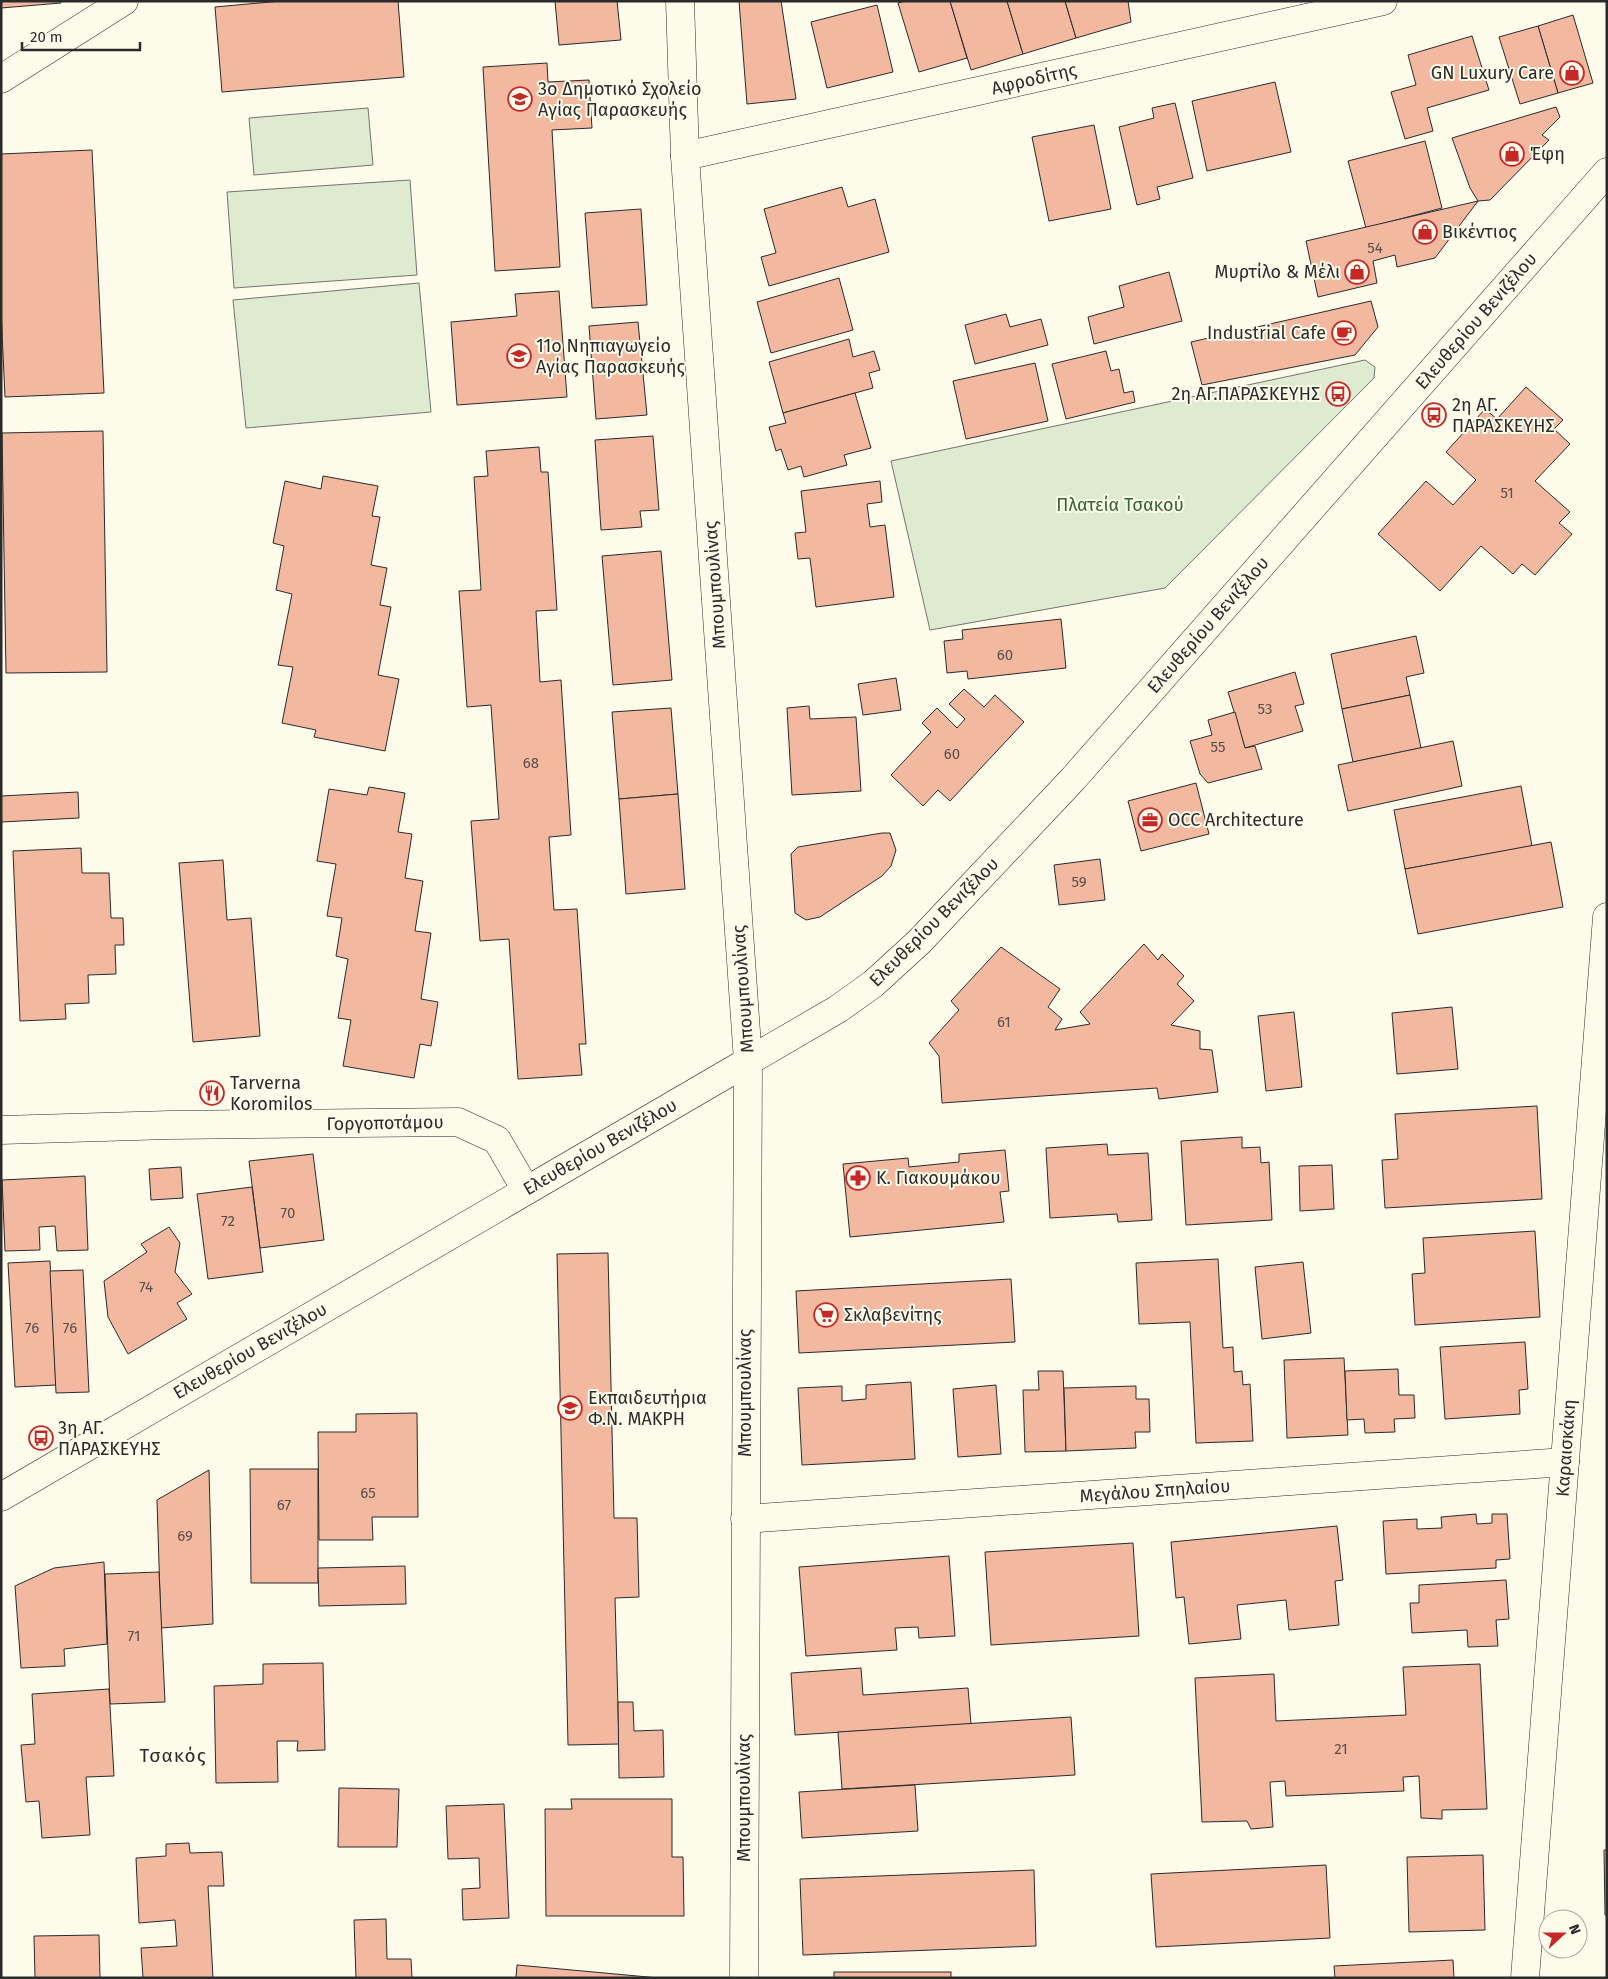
<svg xmlns="http://www.w3.org/2000/svg" width="1608" height="1979" viewBox="0 0 1608 1979" font-family="'Fira Sans',sans-serif">
  <style>
    .green { fill: #deebd1; stroke: #74746e }
    .building { fill: #f2b8a0; stroke: #2b2b2b }
    .lines { fill: none; stroke-linecap: round; stroke-linejoin: round }
    .minor-casing { stroke: #2b2b2b; stroke-width: 29 }
    .minor { stroke: #fdfbea; stroke-width: 28 }
    .labels { text-anchor: middle; stroke-width: 4; stroke-linejoin: round; paint-order: stroke }
    .number-label { font-size: 15px; fill: #5d4e48 }
    .poi-label { font-size: 18px; fill: #2b2b2b; stroke: #fdfbea; text-anchor: start }
    .street-label { font-size: 18px; fill: #2b2b2b; stroke: #fdfbea }
    .park-label { font-size: 18px; fill: #34623c; stroke: #fdfbea }
    .neighbourhood-label { font-size: 19px; letter-spacing: 1px; fill: #2b2b2b; stroke: #fdfbea }
  </style>
  <rect width="100%" height="100%" fill="#fdfbea"/>
  <g class="green">
    <polygon points="368,108 373,165 254,175 249,118"/>
    <polygon points="410,180 417,275 234,288 227,192"/>
    <polygon points="419,283 431,412 246,428 233,300"/>
    <polygon points="1365,360 1375,367 1374,378 1165,588 930,630 891,461"/>
  </g>
  <g class="building">
    <polygon points="1,1 60,1 61,3 1,8"/>
    <polygon points="281,1 398,1 404,77 222,92 215,7"/>
    <polygon points="555,1 617,1 621,40 559,45"/>
    <polygon points="739,1 781,1 796,99 747,104"/>
    <polygon points="905,1 950,1 967,58 919,72 898,3"/>
    <polygon points="950,1 1007,1 1023,54 971,70"/>
    <polygon points="1007,1 1065,1 1076,38 1023,54"/>
    <polygon points="1065,1 1128,1 1131,22 1076,38"/>
    <polygon points="877,5 893,72 827,88 811,22"/>
    <polygon points="1573,15 1593,83 1558,93 1538,26"/>
    <polygon points="1538,26 1558,93 1520,104 1499,37"/>
    <polygon points="1472,36 1489,90 1427,108 1433,131 1405,139 1391,92 1416,85 1408,55"/>
    <polygon points="547,63 548,82 589,80 592,128 552,130 560,267 495,271 483,67"/>
    <polygon points="1275,82 1291,152 1207,171 1192,101"/>
    <polygon points="1175,103 1193,178 1157,187 1160,199 1137,205 1119,127 1154,118 1152,108"/>
    <polygon points="1556,107 1560,117 1542,135 1549,140 1490,200 1478,201 1470,188 1452,138"/>
    <polygon points="1094,125 1111,209 1049,221 1032,137"/>
    <polygon points="1425,141 1442,208 1366,228 1348,161"/>
    <polygon points="92,150 104,393 5,397 1,310 1,154"/>
    <polygon points="842,187 848,207 875,199 889,252 769,286 761,257 776,253 764,209"/>
    <polygon points="1478,201 1435,258 1397,267 1395,255 1373,261 1377,283 1318,297 1306,241"/>
    <polygon points="641,209 647,305 592,308 585,213"/>
    <polygon points="1169,272 1182,321 1094,344 1088,317 1124,307 1119,286"/>
    <polygon points="839,278 853,330 771,353 757,302"/>
    <polygon points="559,291 567,397 457,405 451,322 517,316 515,294"/>
    <polygon points="1371,301 1378,327 1355,355 1202,385 1191,342"/>
    <polygon points="1006,314 1010,327 1041,319 1048,345 975,364 965,325"/>
    <polygon points="638,322 647,415 596,419 589,326"/>
    <polygon points="849,339 853,357 874,351 880,370 869,373 873,388 783,413 769,362"/>
    <polygon points="1106,351 1111,371 1119,369 1124,393 1133,391 1135,402 1066,419 1052,364"/>
    <polygon points="1035,363 1048,421 966,439 953,381"/>
    <polygon points="1526,387 1563,420 1554,429 1570,444 1535,481 1570,512 1559,523 1572,534 1535,575 1522,564 1513,574 1481,546 1440,591 1378,534 1426,481 1453,505 1476,480 1446,452 1485,409 1497,419"/>
    <polygon points="855,393 871,448 844,455 847,465 804,477 801,466 788,470 781,449 776,451 769,427 786,423 783,413"/>
    <polygon points="103,431 107,672 6,673 2,433"/>
    <polygon points="653,436 659,510 640,511 642,527 601,530 595,440"/>
    <polygon points="539,447 541,472 548,472 557,610 536,611 540,682 561,680 571,835 549,837 554,910 577,909 586,1044 579,1044 582,1075 518,1079 509,939 480,941 471,821 499,819 491,705 467,707 459,591 481,590 474,477 488,476 486,451"/>
    <polygon points="323,476 378,486 372,516 380,517 371,565 387,568 380,605 391,607 378,675 399,679 385,751 314,737 316,730 282,723 293,667 278,665 292,594 276,590 284,546 273,543 285,481 321,489"/>
    <polygon points="880,481 882,502 867,504 870,527 885,525 894,597 816,607 810,558 798,559 795,533 806,532 801,491"/>
    <polygon points="661,551 672,680 613,685 602,556"/>
    <polygon points="1061,619 1066,668 968,679 967,671 947,673 944,641 963,639 962,630"/>
    <polygon points="1416,636 1424,673 1406,677 1410,695 1342,709 1331,654"/>
    <polygon points="1295,672 1304,704 1295,706 1303,731 1245,748 1228,692"/>
    <polygon points="896,678 901,710 863,715 858,684"/>
    <polygon points="964,689 984,707 995,695 1024,722 950,801 938,790 923,806 891,775 931,732 922,723 937,708 957,728 965,719 949,704"/>
    <polygon points="1410,695 1421,748 1353,762 1342,709"/>
    <polygon points="809,706 810,719 856,717 861,791 792,795 787,708"/>
    <polygon points="671,708 678,794 619,799 612,712"/>
    <polygon points="1235,712 1245,748 1255,746 1262,769 1208,783 1200,774 1190,741 1212,735 1208,720"/>
    <polygon points="1453,741 1462,786 1348,811 1338,765"/>
    <polygon points="1196,783 1209,834 1141,851 1128,801"/>
    <polygon points="1521,786 1532,846 1405,869 1394,810"/>
    <polygon points="369,787 405,793 398,832 412,834 405,878 423,881 415,931 431,933 421,999 438,1002 431,1046 420,1044 414,1078 343,1066 351,1020 338,1018 348,959 336,956 342,918 327,916 336,864 317,861 329,789 367,795"/>
    <polygon points="78,792 79,818 1,822 1,796"/>
    <polygon points="678,794 685,889 626,894 619,799"/>
    <polygon points="882,833 890,833 896,850 891,866 882,876 820,917 806,920 795,913 791,854 798,847"/>
    <polygon points="1551,842 1563,907 1418,934 1405,869"/>
    <polygon points="81,848 82,873 109,873 111,918 123,918 124,945 115,945 116,974 88,975 89,1003 65,1004 66,1019 20,1021 13,851"/>
    <polygon points="1100,859 1105,900 1059,905 1054,865"/>
    <polygon points="223,860 227,920 251,918 260,1036 193,1042 179,863"/>
    <polygon points="1144,944 1158,960 1162,954 1184,976 1177,984 1194,1001 1171,1025 1200,1031 1200,1049 1212,1050 1218,1092 1159,1099 1157,1088 942,1103 939,1056 929,1043 959,1010 951,1001 1001,947 1060,989 1048,1007 1062,1019 1055,1030 1090,1024 1080,1012"/>
    <polygon points="1452,1007 1458,1069 1397,1074 1392,1013"/>
    <polygon points="1294,1012 1302,1087 1266,1091 1258,1016"/>
    <polygon points="1537,1106 1542,1199 1385,1208 1382,1160 1398,1159 1395,1114"/>
    <polygon points="1242,1137 1242,1148 1260,1147 1261,1163 1269,1162 1272,1220 1186,1225 1181,1141"/>
    <polygon points="1107,1144 1108,1155 1148,1153 1152,1220 1118,1222 1117,1214 1050,1218 1046,1148"/>
    <polygon points="1005,1150 1009,1191 1000,1192 1004,1222 850,1237 843,1164 908,1158 909,1167 959,1162 959,1154"/>
    <polygon points="313,1154 324,1240 260,1248 249,1161"/>
    <polygon points="1332,1165 1334,1209 1300,1211 1299,1166"/>
    <polygon points="181,1167 183,1198 151,1200 149,1169"/>
    <polygon points="85,1176 88,1250 57,1251 55,1226 39,1227 40,1250 5,1251 2,1180"/>
    <polygon points="252,1187 263,1272 208,1279 197,1194"/>
    <polygon points="169,1227 180,1243 175,1272 192,1294 177,1303 187,1319 128,1354 108,1317 104,1281 147,1252 141,1244"/>
    <polygon points="1535,1231 1540,1317 1415,1325 1412,1274 1425,1273 1423,1238"/>
    <polygon points="608,1253 614,1518 637,1518 639,1597 615,1598 619,1744 568,1745 557,1254"/>
    <polygon points="1218,1259 1223,1348 1233,1347 1234,1372 1242,1371 1243,1385 1250,1384 1253,1441 1196,1443 1190,1322 1139,1324 1136,1263"/>
    <polygon points="50,1261 56,1385 15,1387 8,1263"/>
    <polygon points="1303,1262 1311,1333 1262,1339 1255,1267"/>
    <polygon points="83,1270 89,1392 56,1393 50,1271"/>
    <polygon points="1011,1279 1015,1342 799,1353 796,1291"/>
    <polygon points="1525,1342 1528,1389 1519,1390 1520,1414 1445,1419 1440,1347"/>
    <polygon points="1344,1358 1348,1435 1287,1438 1284,1360"/>
    <polygon points="1398,1369 1399,1395 1414,1395 1415,1418 1394,1419 1395,1432 1365,1433 1364,1419 1347,1420 1345,1371"/>
    <polygon points="1038,1371 1063,1371 1066,1451 1025,1452 1023,1390 1039,1390"/>
    <polygon points="911,1382 915,1459 802,1465 798,1388 842,1386 842,1401 866,1399 866,1385"/>
    <polygon points="996,1385 1001,1454 958,1457 953,1389"/>
    <polygon points="1136,1386 1136,1399 1149,1399 1150,1432 1135,1432 1136,1448 1066,1451 1064,1388"/>
    <polygon points="417,1413 418,1517 372,1517 373,1540 319,1540 318,1432 356,1432 356,1414"/>
    <polygon points="250,1469 318,1469 318,1583 251,1583"/>
    <polygon points="209,1470 213,1624 161,1628 157,1500"/>
    <polygon points="1476,1514 1477,1524 1492,1523 1492,1514 1507,1514 1510,1559 1496,1560 1496,1568 1386,1574 1383,1521 1417,1519 1417,1529 1442,1528 1441,1517"/>
    <polygon points="1337,1526 1343,1580 1335,1581 1339,1625 1289,1630 1286,1600 1237,1605 1241,1639 1189,1644 1184,1597 1176,1598 1171,1542"/>
    <polygon points="1133,1543 1139,1636 991,1645 985,1552"/>
    <polygon points="949,1556 955,1636 919,1638 918,1627 895,1628 897,1650 806,1656 799,1567"/>
    <polygon points="104,1562 107,1644 64,1649 65,1666 21,1668 15,1586 54,1568"/>
    <polygon points="405,1566 406,1604 319,1606 318,1568"/>
    <polygon points="159,1572 165,1702 110,1704 105,1574"/>
    <polygon points="1506,1580 1509,1619 1496,1620 1498,1646 1468,1647 1467,1630 1412,1633 1410,1603 1419,1603 1419,1585"/>
    <polygon points="323,1663 325,1750 297,1751 298,1741 277,1741 278,1782 216,1783 214,1686 263,1684 263,1664"/>
    <polygon points="1480,1664 1487,1809 1442,1810 1442,1819 1421,1818 1419,1776 1403,1777 1404,1791 1286,1796 1285,1781 1270,1782 1273,1827 1251,1829 1247,1821 1202,1822 1195,1678 1274,1674 1276,1721 1406,1715 1403,1667"/>
    <polygon points="861,1668 863,1695 968,1688 971,1724 795,1735 791,1673"/>
    <polygon points="109,1689 114,1776 86,1777 90,1835 42,1838 39,1801 26,1802 21,1745 35,1744 32,1694"/>
    <polygon points="618,1702 633,1702 634,1731 663,1730 664,1777 619,1778"/>
    <polygon points="1071,1717 1075,1775 842,1789 838,1732"/>
    <polygon points="915,1785 918,1831 802,1838 799,1792"/>
    <polygon points="339,1788 399,1789 397,1847 338,1847"/>
    <polygon points="571,1799 672,1799 672,1857 683,1857 684,1916 546,1916 545,1809 572,1809"/>
    <polygon points="504,1804 509,1918 463,1920 462,1889 480,1888 479,1858 448,1859 446,1806"/>
    <polygon points="189,1843 190,1853 222,1852 224,1886 208,1886 213,1978 143,1978 141,1948 177,1946 175,1920 139,1923 136,1858 166,1856 166,1844"/>
    <polygon points="1604,1850 1607,1850 1607,1915 1605,1915"/>
    <polygon points="1483,1855 1485,1930 1409,1932 1407,1857"/>
    <polygon points="1326,1865 1330,1938 1156,1947 1151,1874"/>
    <polygon points="1034,1870 1036,1946 803,1955 800,1879"/>
    <polygon points="386,1919 387,1959 411,1959 412,1978 356,1978 354,1920"/>
    <polygon points="99,1935 100,1978 35,1978 34,1936"/>
    <polygon points="1453,1960 1454,1978 1335,1978 1334,1966"/>
    <polygon points="517,1965 659,1978 516,1978"/>
    <rect x="834" y="1972" width="117" height="6"/>
  </g>
  <g class="lines">
    <g class="minor-casing">
      <g id="minor">
        <polyline points="680,1 685,156 748,1061 744,1978"/>
        <polyline points="1,79 124,1"/>
        <polyline points="685,156 1383,1"/>
        <polyline points="1,1130 170,1125 458,1122 497,1140 526,1190"/>
        <polyline points="1,1497 838,1009 873,984 919,942 1073,779 1607,172"/>
        <polyline points="745,1519 1565,1462"/>
        <polyline points="1525,1978 1607,917"/>
      </g>
    </g>
    <use href="#minor" class="minor"/>
  </g>
  <defs>
    <g id="shop-ring" transform="scale(1.25)"><circle r="9.5" fill="#fdfbea" stroke="#c62828" stroke-width="1.5"/><path d="M-5-2.5h2.3a2.7 3.5 0 0 1 5.4 0H5L5.5 6h-11ZM-1.5-2.5h3a1.5 2.3 0 0 0-3 0Z" fill="#c62828"/></g>
    <g id="school-ring" transform="scale(1.25)"><circle r="9.5" fill="#fdfbea" stroke="#c62828" stroke-width="1.5"/><path d="M0-5L7-2L0 1L-7-2ZM-4 1L0 2.5L4 1V4Q0 6-4 4Z" fill="#c62828"/></g>
    <g id="cafe-ring" transform="scale(1.25)"><circle r="9.5" fill="#fdfbea" stroke="#c62828" stroke-width="1.5"/><path d="M-5.5-4.5H6V0H3Q3 3.5 0 3.5H-2.5Q-5.5 3.5-5.5 0ZM3-3.2v2h1.7v-2ZM-6 4.5H4V6H-6Z" fill="#c62828"/></g>
    <g id="bus-ring" transform="scale(1.25)"><circle r="9.5" fill="#fdfbea" stroke="#c62828" stroke-width="1.5"/><path d="M-5-6H5V4H4V6H2V4H-2V6H-4V4H-5ZM-3.5-4V0h7V-4ZM-3.5 1.2v1.5H-2V1.2ZM2 1.2v1.5H3.5V1.2Z" fill="#c62828"/></g>
    <g id="office-ring" transform="scale(1.25)"><circle r="9.5" fill="#fdfbea" stroke="#c62828" stroke-width="1.5"/><path d="M-6-3h4V-5.5h4V-3h4V5H-6ZM-1-4.5V-3h2v-1.5ZM-6 0V1H6V0Z" fill="#c62828"/></g>
    <g id="restaurant-ring" transform="scale(1.25)"><circle r="9.5" fill="#fdfbea" stroke="#c62828" stroke-width="1.5"/><path d="M-5-6h1v4h1v-4h1v4h1v-4h1v5L-1.5 .5V6h-2V.5L-5-1ZM5-6V6H3V1.5H1.5Q1.5-4 5-6Z" fill="#c62828"/></g>
    <g id="pharmacy-ring" transform="scale(1.25)"><circle r="9.5" fill="#fdfbea" stroke="#c62828" stroke-width="1.5"/><path d="M-2-6h4v4h4v4h-4v4h-4v-4h-4v-4h4Z" fill="#c62828"/></g>
    <g id="supermarket-ring" transform="scale(1.25)"><circle r="9.5" fill="#fdfbea" stroke="#c62828" stroke-width="1.5"/><path d="M-6-5.5h2.5l.6 2H6L4.5 2H-2.5L-4.4-4H-6ZM-1.5 3.2a1.3 1.3 0 1 0 .1 0ZM3 3.2a1.3 1.3 0 1 0 .1 0Z" fill="#c62828"/></g>
  </defs>
  <g fill-rule="evenodd">
    <use href="#shop-ring" x="1572" y="73"/>
    <use href="#school-ring" x="520" y="99"/>
    <use href="#shop-ring" x="1512" y="154"/>
    <use href="#shop-ring" x="1425" y="232"/>
    <use href="#shop-ring" x="1357" y="272"/>
    <use href="#cafe-ring" x="1344" y="333"/>
    <use href="#school-ring" x="519" y="356"/>
    <use href="#bus-ring" x="1338" y="394"/>
    <use href="#bus-ring" x="1434" y="415"/>
    <use href="#office-ring" x="1150" y="820"/>
    <use href="#restaurant-ring" x="212" y="1093"/>
    <use href="#pharmacy-ring" x="858" y="1178"/>
    <use href="#supermarket-ring" x="826" y="1315"/>
    <use href="#school-ring" x="570" y="1408"/>
    <use href="#bus-ring" x="41" y="1438"/>
  </g>
  <g class="labels">
    <g class="number-label">
      <text x="1375" y="253">54</text>
      <text x="1507" y="498">51</text>
      <text x="1005" y="660">60</text>
      <text x="1265" y="714">53</text>
      <text x="1218" y="752">55</text>
      <text x="952" y="759">60</text>
      <text x="531" y="768">68</text>
      <text x="1079" y="887">59</text>
      <text x="1004" y="1027">61</text>
      <text x="288" y="1218">70</text>
      <text x="228" y="1226">72</text>
      <text x="146" y="1292">74</text>
      <text x="32" y="1333">76</text>
      <text x="70" y="1333">76</text>
      <text x="368" y="1498">65</text>
      <text x="284" y="1510">67</text>
      <text x="185" y="1541">69</text>
      <text x="134" y="1641">71</text>
      <text x="1341" y="1754">21</text>
    </g>
    <g class="poi-label">
      <text x="1554" y="79" text-anchor="end">GN Luxury Care</text>
      <text x="538" y="95">3ο Δημοτικό Σχολείο<tspan x="538" dy="21">Αγίας Παρασκευής</tspan></text>
      <text x="1530" y="160">Έφη</text>
      <text x="1442" y="238">Βικέντιος</text>
      <text x="1340" y="278" text-anchor="end">Μυρτίλο &amp; Μέλι</text>
      <text x="1326" y="339" text-anchor="end">Industrial Cafe</text>
      <text x="536" y="352">11ο Νηπιαγωγείο<tspan x="536" dy="21">Αγίας Παρασκευής</tspan></text>
      <text x="1320" y="400" text-anchor="end">2η ΑΓ.ΠΑΡΑΣΚΕΥΗΣ</text>
      <text x="1452" y="411">2η ΑΓ.<tspan x="1452" dy="21">ΠΑΡΑΣΚΕΥΗΣ</tspan></text>
      <text x="1168" y="826">OCC Architecture</text>
      <text x="230" y="1089">Tarverna<tspan x="230" dy="21">Koromilos</tspan></text>
      <text x="876" y="1184">Κ. Γιακουμάκου</text>
      <text x="844" y="1321">Σκλαβενίτης</text>
      <text x="588" y="1404">Εκπαιδευτήρια<tspan x="588" dy="21">Φ.Ν. ΜΑΚΡΗ</tspan></text>
      <text x="58" y="1434">3η ΑΓ.<tspan x="58" dy="21">ΠΑΡΑΣΚΕΥΗΣ</tspan></text>
    </g>
    <g class="street-label">
      <text transform="translate(1034 79) rotate(-13)" y="6">Αφροδίτης</text>
      <text transform="translate(1476 321) rotate(-49)" y="6">Ελευθερίου Βενιζέλου</text>
      <text transform="translate(715 585) rotate(-94)" y="6">Μπουμπουλίνας</text>
      <text transform="translate(1208 625) rotate(-49)" y="6">Ελευθερίου Βενιζέλου</text>
      <text transform="translate(934 922) rotate(-45)" y="6">Ελευθερίου Βενιζέλου</text>
      <text transform="translate(743 989) rotate(-94)" y="6">Μπουμπουλίνας</text>
      <text transform="translate(385 1123) rotate(-1)" y="6">Γοργοποτάμου</text>
      <text transform="translate(600 1147) rotate(-30)" y="6">Ελευθερίου Βενιζέλου</text>
      <text transform="translate(250 1351) rotate(-30)" y="6">Ελευθερίου Βενιζέλου</text>
      <text transform="translate(745 1393) rotate(-90)" y="6">Μπουμπουλίνας</text>
      <text transform="translate(1566 1448) rotate(-86)" y="6">Καραισκάκη</text>
      <text transform="translate(1155 1491) rotate(-4)" y="6">Μεγάλου Σπηλαίου</text>
      <text transform="translate(744 1798) rotate(-90)" y="6">Μπουμπουλίνας</text>
    </g>
    <g class="park-label">
      <text x="1120" y="511">Πλατεία Τσακού</text>
    </g>
    <g class="neighbourhood-label">
      <text x="173" y="1762">Τσακός</text>
    </g>
  </g>
  <rect width="1608" height="1979" fill="none" stroke="#2b2b2b" stroke-width="5"/>
  <g transform="translate(1563 1934) rotate(69)"><circle r="24" fill="#fdfbea" stroke="#a9a89e"/>
  <path d="M0-4L9 19L0 12L-9 19Z" fill="#c62828"/>
  <text y="-8" font-size="14" font-weight="bold" text-anchor="middle" fill="#2b2b2b">N</text>
  </g>
  <path d="M22 42v8h118v-8" fill="none" stroke="#2b2b2b" stroke-width="2.5"/>
  <text x="30" y="42" font-size="15" fill="#2b2b2b" stroke="#fdfbea" stroke-width="4" paint-order="stroke">20 m</text>
</svg>
